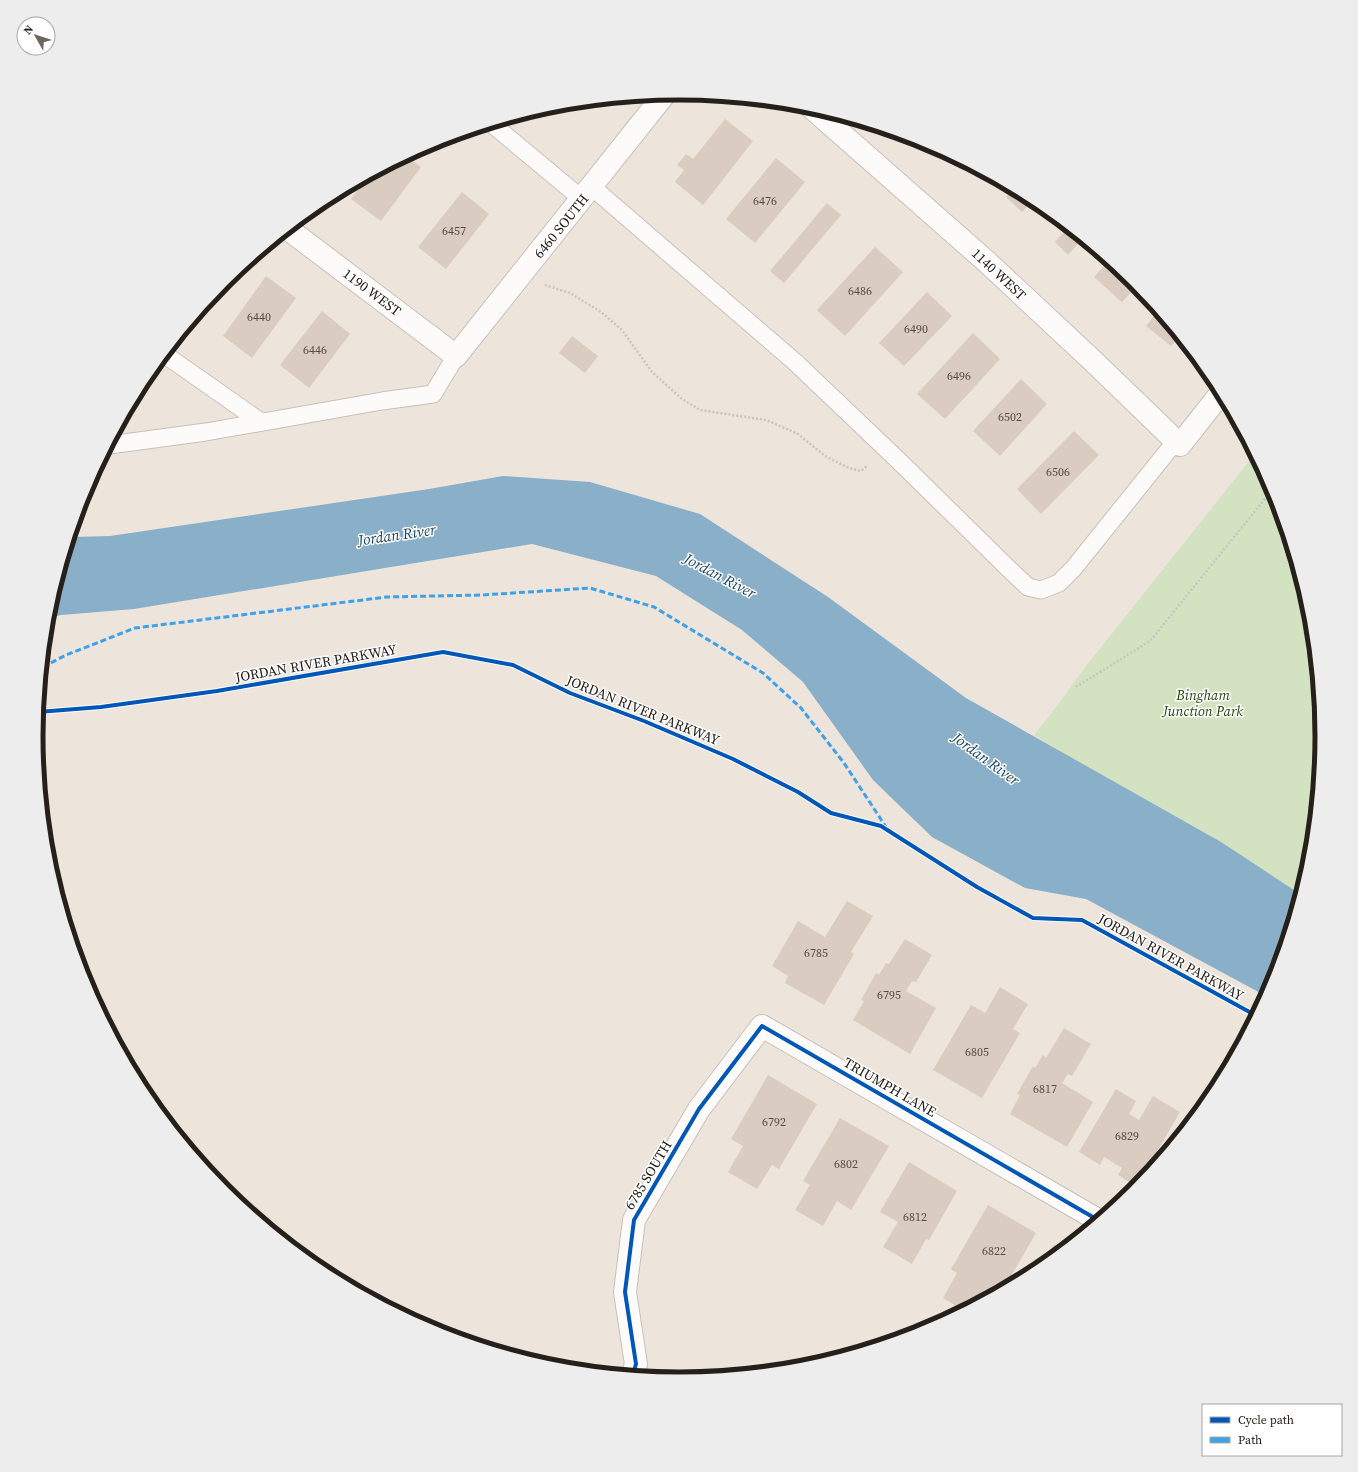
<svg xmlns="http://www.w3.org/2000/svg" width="1358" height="1472" viewBox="0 0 1358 1472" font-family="'Source Serif 4',serif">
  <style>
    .green { fill: #d3e3c1 }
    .water { fill: #8aafc9 }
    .building { fill: #dbccc2 }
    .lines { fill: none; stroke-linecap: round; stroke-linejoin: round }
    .lane-casing { stroke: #c8c0ba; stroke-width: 19 }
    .street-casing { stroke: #c8c0ba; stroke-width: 24 }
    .path { stroke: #c9c5c3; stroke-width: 2.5; stroke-dasharray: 2 2; stroke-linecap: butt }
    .lane { stroke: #fcfbfa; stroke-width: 17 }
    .street { stroke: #fcfbfa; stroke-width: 22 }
    .quiet { stroke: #3ea2ea; stroke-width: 3; stroke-dasharray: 6 3; stroke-linecap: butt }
    .cycleway-casing { stroke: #fff; stroke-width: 6 }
    .cycleway { stroke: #0057b8; stroke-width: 4 }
    .labels { text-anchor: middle; stroke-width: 3; stroke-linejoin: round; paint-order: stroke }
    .number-label { font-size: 12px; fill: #544c45 }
    .street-label { font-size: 14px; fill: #26201a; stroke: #fff }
    .park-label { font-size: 14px; font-style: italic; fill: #224409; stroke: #fff }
    .water-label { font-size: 15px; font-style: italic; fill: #194562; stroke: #fff }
    .rim { fill: none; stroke: #26201a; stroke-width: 5 }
  </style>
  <rect width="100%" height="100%" fill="#ede4dc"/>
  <polygon class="green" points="1254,455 1273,490 1310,611 1322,736 1310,862 1298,899 1034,735 1057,706 1086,666"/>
  <polygon class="water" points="503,476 590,482 700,514 828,597 966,698 1221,842 1300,894 1273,982 1266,996 1086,899 1025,888 932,837 873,780 803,682 742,630 656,576 532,544 134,609 61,615 48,618 48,610 71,537 110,536 429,489"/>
  <g class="building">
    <polygon points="580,103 573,111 565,104"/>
    <polygon points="725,119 753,141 703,205 675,182 684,170 677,165 686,154 693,159"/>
    <polygon points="406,156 421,167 381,221 351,199 368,177"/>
    <polygon points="776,158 805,182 755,243 726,219"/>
    <polygon points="1013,189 1033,200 1022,212 1006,197"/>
    <polygon points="462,192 489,214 446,269 418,247"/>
    <polygon points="827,203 841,215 784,283 770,271"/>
    <polygon points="1068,227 1082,239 1068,255 1055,242"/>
    <polygon points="875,247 903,272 845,336 817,310"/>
    <polygon points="1109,261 1137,286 1122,302 1094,277"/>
    <polygon points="231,276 210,307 206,304 224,281"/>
    <polygon points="266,276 296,298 252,358 223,336"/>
    <polygon points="927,292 952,316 904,366 879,343"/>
    <polygon points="322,311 350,334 309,388 280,365"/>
    <polygon points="1158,311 1179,337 1171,346 1146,326"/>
    <polygon points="973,333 1000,359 945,419 917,394"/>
    <polygon points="572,336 598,356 585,373 559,353"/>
    <polygon points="1021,379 1047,404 1000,456 973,431"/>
    <polygon points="1074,431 1099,455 1041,514 1017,489"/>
    <polygon points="847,901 873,916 851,952 854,954 824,1005 785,983 788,976 772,966 798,921 825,937"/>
    <polygon points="905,939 932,955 916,982 912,981 906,991 936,1008 910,1054 853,1020 864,1001 861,1000 876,973 879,975 886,963 889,964"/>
    <polygon points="1000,987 1028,1004 1013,1029 1020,1033 982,1098 933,1070 971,1005 985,1013"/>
    <polygon points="1064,1028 1091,1044 1072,1076 1068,1074 1062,1083 1093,1102 1067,1147 1010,1114 1020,1095 1017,1094 1033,1066 1035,1068 1043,1055 1046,1058"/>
    <polygon points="768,1075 817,1104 779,1169 772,1165 757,1189 728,1172 743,1146 731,1139"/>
    <polygon points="1116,1089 1136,1101 1129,1114 1139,1120 1153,1096 1180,1112 1141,1179 1137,1176 1132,1184 1118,1175 1122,1168 1104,1157 1100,1165 1079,1152"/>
    <polygon points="840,1118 889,1146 851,1210 837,1201 823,1226 795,1210 810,1185 803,1181"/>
    <polygon points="909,1162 957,1191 929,1240 926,1239 912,1264 883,1247 898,1222 880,1212"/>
    <polygon points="988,1205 1036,1233 1004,1288 993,1294 985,1289 978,1302 963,1310 943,1298 957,1273 951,1269"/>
    <polygon points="1054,1245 1062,1249 1041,1266"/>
  </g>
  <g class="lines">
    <g class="lane-casing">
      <g id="lane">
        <polyline points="492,124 582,199"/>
        <polyline points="592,187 795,362 899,461 1011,571 1028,587 1041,590 1059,583 1073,569 1175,442"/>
        <polyline points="164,354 261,422"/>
        <polyline points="109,445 206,432 382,401 433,394 456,356"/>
      </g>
    </g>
    <g class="street-casing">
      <g id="street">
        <polyline points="812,108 987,262 1093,361 1180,445 1221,393"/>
        <polyline points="288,229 456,356 664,95"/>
        <polyline points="633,1374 636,1364 625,1292 634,1220 699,1109 762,1026 1098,1220"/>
      </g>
    </g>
    <g class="path">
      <polyline points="545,285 570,293 601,312 622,330 652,372 682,399 700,410 766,420 798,434 825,456 849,468 861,471 868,465"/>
      <polyline points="1076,687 1150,641 1273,489"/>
    </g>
    <use href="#lane" class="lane"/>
    <use href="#street" class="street"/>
    <polyline class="quiet" points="43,667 66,655 135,628 387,597 482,595 590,588 654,607 763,673 801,708 844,763 886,827"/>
    <g class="cycleway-casing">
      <g id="cycleway">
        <polyline points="38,712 101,707 217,691 443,652 513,665 570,693 644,721 733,759 798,792 831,813 881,826 977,887 1033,918 1082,920 1255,1015"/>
        <polyline points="633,1374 636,1364 625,1292 634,1220 699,1109 762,1026 1098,1220"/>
      </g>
    </g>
    <use href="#cycleway" class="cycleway"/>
  </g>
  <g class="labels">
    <g class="number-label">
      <text x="765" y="205">6476</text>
      <text x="454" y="235">6457</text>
      <text x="860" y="295">6486</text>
      <text x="259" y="321">6440</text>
      <text x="916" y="333">6490</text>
      <text x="315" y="354">6446</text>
      <text x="959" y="380">6496</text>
      <text x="1010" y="421">6502</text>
      <text x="1058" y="476">6506</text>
      <text x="816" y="957">6785</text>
      <text x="889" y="999">6795</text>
      <text x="977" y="1056">6805</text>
      <text x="1045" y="1093">6817</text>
      <text x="774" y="1126">6792</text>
      <text x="1127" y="1140">6829</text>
      <text x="846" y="1168">6802</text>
      <text x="915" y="1221">6812</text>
      <text x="994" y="1255">6822</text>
    </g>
    <g class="street-label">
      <text transform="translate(561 226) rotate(-51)" y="5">6460 SOUTH</text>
      <text transform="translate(999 274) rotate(43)" y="5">1140 WEST</text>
      <text transform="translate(372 292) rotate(37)" y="5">1190 WEST</text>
      <text transform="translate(316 663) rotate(-10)" y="5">JORDAN RIVER PARKWAY</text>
      <text transform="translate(643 710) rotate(22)" y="5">JORDAN RIVER PARKWAY</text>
      <text transform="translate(1171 957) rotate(29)" y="5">JORDAN RIVER PARKWAY</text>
      <text transform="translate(890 1087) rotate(30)" y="5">TRIUMPH LANE</text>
      <text transform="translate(648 1175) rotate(-59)" y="5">6785 SOUTH</text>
    </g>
    <g class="park-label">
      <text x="1203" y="700">Bingham<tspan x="1203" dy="16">Junction Park</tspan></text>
    </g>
    <g class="water-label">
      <text transform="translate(397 535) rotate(-8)" y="5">Jordan River</text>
      <text transform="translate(720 576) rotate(28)" y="5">Jordan River</text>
      <text transform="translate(986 759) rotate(36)" y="5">Jordan River</text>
    </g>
  </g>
  <path d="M0 0H1358V1472H0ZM43 736a636 636 0 1 1 1272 0a636 636 0 1 1-1272 0Z" fill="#eeeded" fill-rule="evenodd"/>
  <path class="rim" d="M43 736a636 636 0 1 1 1272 0a636 636 0 1 1-1272 0Z"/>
  <rect x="1202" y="1404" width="140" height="52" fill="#ffffff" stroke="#a8a6a3"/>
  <rect x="1210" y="1417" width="20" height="6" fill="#0057b8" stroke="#a8a6a3"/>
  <text x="1238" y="1424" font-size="12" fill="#26201a">Cycle path</text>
  <rect x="1210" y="1437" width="20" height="6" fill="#3ea2ea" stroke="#a8a6a3"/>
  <text x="1238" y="1444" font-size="12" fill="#26201a">Path</text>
  <g transform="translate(36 36) rotate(309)"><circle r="19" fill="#ffffff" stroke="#a8a6a3"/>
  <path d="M0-3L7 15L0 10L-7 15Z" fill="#6c655e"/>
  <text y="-6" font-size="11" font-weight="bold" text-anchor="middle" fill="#26201a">N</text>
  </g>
</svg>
